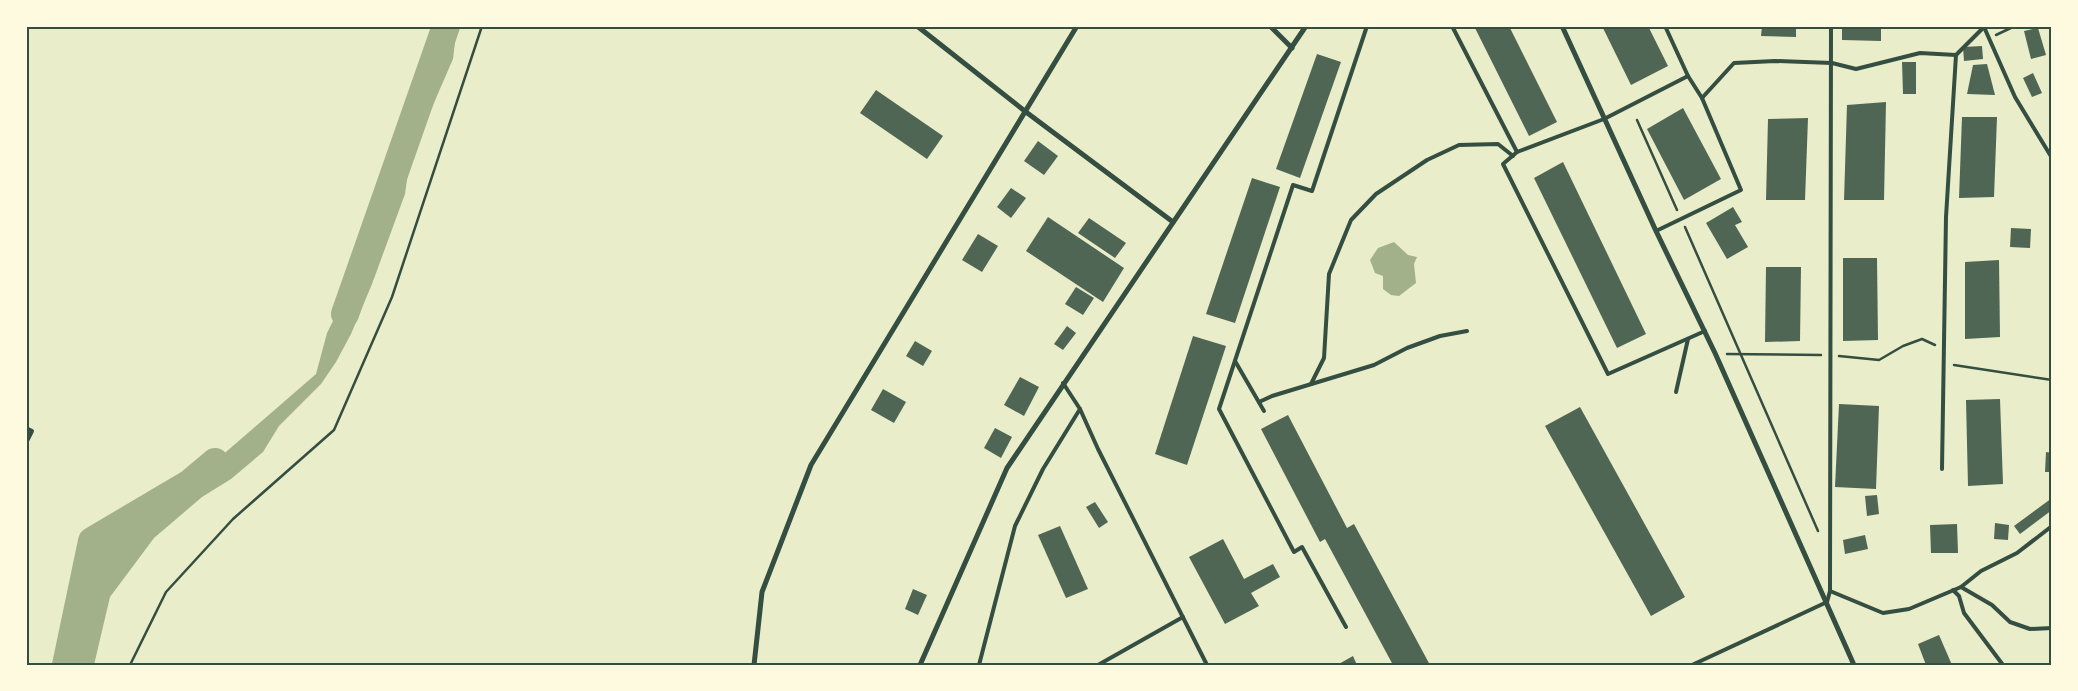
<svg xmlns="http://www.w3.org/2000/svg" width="2078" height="691" viewBox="0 0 2078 691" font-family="'Work Sans',sans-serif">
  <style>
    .water { fill: #a3b18a }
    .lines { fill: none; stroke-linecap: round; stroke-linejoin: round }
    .river { stroke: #a3b18a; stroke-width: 28 }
    .building { fill: #4f6655 }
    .path { stroke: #344e41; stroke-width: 2.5 }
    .service { stroke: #344e41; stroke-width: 4 }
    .minor { stroke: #344e41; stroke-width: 5 }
    .neatline { fill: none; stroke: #344e41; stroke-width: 2 }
  </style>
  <rect width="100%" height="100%" fill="#e9edc9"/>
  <g class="water">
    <polygon points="441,26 457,26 453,59 410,158 405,194 372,284 351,334 336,362 321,384 279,426 263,452 231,479 202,497 154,538 110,597 94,665 66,665 92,541 190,483 316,374 327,333 351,285 357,279 421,99"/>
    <polygon points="1394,242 1408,255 1417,257 1414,264 1416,283 1399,296 1391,295 1383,289 1383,276 1375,273 1370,260 1378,248"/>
  </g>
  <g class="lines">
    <g class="river">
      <polyline points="345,314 446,26"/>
      <polyline points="66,665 92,541 190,483 215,462"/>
    </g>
  </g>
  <g class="building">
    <polygon points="1474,26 1509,26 1557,122 1529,136"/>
    <polygon points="1602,26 1648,26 1668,66 1631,85"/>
    <polygon points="1762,26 1796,26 1796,37 1761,36"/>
    <polygon points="1842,26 1881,26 1881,41 1842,40"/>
    <polygon points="2038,28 2046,55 2031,59 2024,31"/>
    <polygon points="1982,46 1983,59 1964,61 1963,47"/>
    <polygon points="1317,54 1341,62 1300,178 1276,169"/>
    <polygon points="1902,62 1916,62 1916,94 1903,94"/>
    <polygon points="1987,64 1995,95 1967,94 1973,65"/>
    <polygon points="2033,73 2042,93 2032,97 2023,78"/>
    <polygon points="876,90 943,136 927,159 860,113"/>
    <polygon points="1886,102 1884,200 1844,200 1847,105"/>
    <polygon points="1683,108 1721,179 1684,200 1647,129"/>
    <polygon points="1962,117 1997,117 1994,197 1959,198"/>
    <polygon points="1808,118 1805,200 1766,200 1768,119"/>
    <polygon points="1038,141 1058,156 1044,175 1024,161"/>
    <polygon points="1563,162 1646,334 1617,348 1534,178"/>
    <polygon points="1252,178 1280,187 1235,323 1206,314"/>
    <polygon points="1011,188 1026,198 1011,218 997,207"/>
    <polygon points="1733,207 1742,222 1735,225 1748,247 1727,259 1706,223"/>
    <polygon points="1048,217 1124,268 1103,302 1026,251"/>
    <polygon points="1089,218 1126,243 1115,258 1078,233"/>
    <polygon points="2011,228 2031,229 2030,248 2010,247"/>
    <polygon points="978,234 998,246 982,272 962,260"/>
    <polygon points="1843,258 1877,258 1878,340 1843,341"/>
    <polygon points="1999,260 2000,337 1965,339 1965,262"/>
    <polygon points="1766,267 1801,267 1800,341 1765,342"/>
    <polygon points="1076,287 1094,298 1083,315 1065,304"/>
    <polygon points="1067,326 1076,333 1063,350 1054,344"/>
    <polygon points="1193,336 1226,346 1187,465 1155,454"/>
    <polygon points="915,341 932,351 923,366 906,356"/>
    <polygon points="1020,377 1039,387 1024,416 1004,405"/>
    <polygon points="883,389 906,402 894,423 871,410"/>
    <polygon points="2000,399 2003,484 1968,486 1966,400"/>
    <polygon points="1839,404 1879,406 1876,489 1835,487"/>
    <polygon points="1580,407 1685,597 1651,616 1545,426"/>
    <polygon points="1288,415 1347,528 1354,524 1430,665 1393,665 1325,539 1320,542 1261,429"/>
    <polygon points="995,428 1012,437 1001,458 984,448"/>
    <polygon points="2046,452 2052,453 2052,472 2045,472"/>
    <polygon points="1877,495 1879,514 1867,516 1865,496"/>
    <polygon points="2052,498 2052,510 2020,534 2014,526"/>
    <polygon points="1095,502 1108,522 1099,528 1086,507"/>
    <polygon points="1995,523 2009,525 2008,540 1994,539"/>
    <polygon points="1957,524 1958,553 1931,553 1930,525"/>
    <polygon points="1060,526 1088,589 1066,598 1038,535"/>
    <polygon points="1865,535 1868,549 1845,554 1843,540"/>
    <polygon points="1223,539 1244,579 1273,564 1280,577 1251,593 1259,606 1225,624 1189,557"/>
    <polygon points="913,589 927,595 918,615 905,609"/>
    <polygon points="1939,635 1952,665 1926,665 1918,644"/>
    <polygon points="1353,656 1357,665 1337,665"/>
  </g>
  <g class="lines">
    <g class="path">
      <polyline points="1996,35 2015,26"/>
      <polyline points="1637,120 1677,210"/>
      <polyline points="1685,227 1818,531"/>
      <polyline points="1727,354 1821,355"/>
      <polyline points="1839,356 1879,360 1903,346 1922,339 1935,345"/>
      <polyline points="1954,365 2052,380"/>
      <polyline points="130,665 166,592 233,519 334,430 392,297 482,26"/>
    </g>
    <g class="service">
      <polyline points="1452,26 1517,152 1604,119 1688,76"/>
      <polyline points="1984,27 2015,97 2052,158"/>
      <polyline points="1702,98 1734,63 1775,61 1832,63 1856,69 1920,53 1956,55"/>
      <polyline points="1517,152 1503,164 1608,374 1705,331"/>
      <polyline points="1656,231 1741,190 1702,98 1688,76 1665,26"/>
      <polyline points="1235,361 1264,411"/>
      <polyline points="1063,383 1080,409 1098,449 1207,665"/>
      <polyline points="1311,384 1324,358 1329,274 1351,220 1376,194 1427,160 1459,145 1498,144 1513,156"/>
      <polyline points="1676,392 1688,339"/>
      <polyline points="1259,402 1272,396 1374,365 1407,348 1440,336 1467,331"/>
      <polyline points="26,428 32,431 26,443"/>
      <polyline points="1942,469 1946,217 1956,55 1984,27"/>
      <polyline points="1961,587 1992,605 2010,622 2030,629 2052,628"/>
      <polyline points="1953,590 1959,596 1964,613 2003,665"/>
      <polyline points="1830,591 1883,613 1909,609 1961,587 1981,571 2017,553 2052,526"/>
      <polyline points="1346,627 1302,547 1294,552 1219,409 1293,185 1312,191 1367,26"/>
      <polyline points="979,665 1015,526 1043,469 1080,409"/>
      <polyline points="1098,665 1183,617"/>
      <polyline points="1692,665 1827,602 1830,591 1831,26"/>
    </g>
    <g class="minor">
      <polyline points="917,26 1026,112 1173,222"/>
      <polyline points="1270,26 1292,48"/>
      <polyline points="1562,26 1656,231 1715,353 1854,665"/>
      <polyline points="754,665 762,592 811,465 1077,26"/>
      <polyline points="920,665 1007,468 1306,26"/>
    </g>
  </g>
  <rect width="2078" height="691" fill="none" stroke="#fefae0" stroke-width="55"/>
  <rect x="28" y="28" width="2022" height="636" class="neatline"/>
</svg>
